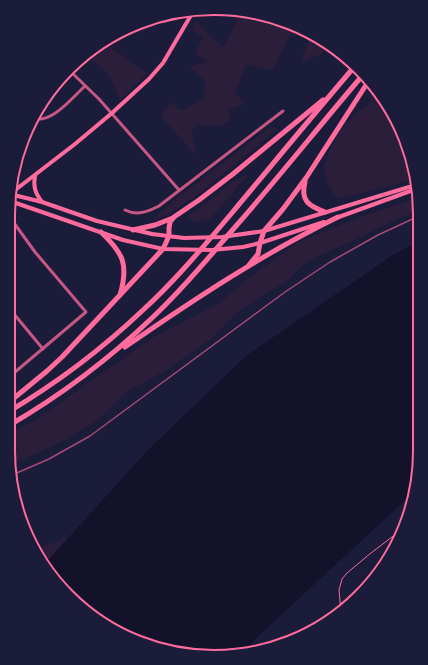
<svg xmlns="http://www.w3.org/2000/svg" width="428" height="665" viewBox="0 0 428 665" font-family="'Source Sans 3',sans-serif">
  <style>
    .green { fill: #2a1e3b }
    .water { fill: #12122b }
    .lines { fill: none; stroke-linecap: round; stroke-linejoin: round }
    .path { stroke: #ff6b9d; stroke-width: 1 }
    .minor { stroke: #c65784; stroke-width: 3 }
    .secondary { stroke: #ff6b9d; stroke-width: 4 }
    .motorway { stroke: #ff6b9d; stroke-width: 5 }
    .rail { stroke: #a44b75; stroke-width: 1.5 }
    .rim { fill: none; stroke: #ff6b9d; stroke-width: 2 }
  </style>
  <rect width="100%" height="100%" fill="#1b1b3a"/>
  <g class="green">
    <polygon points="241,14 280,19 301,31 290,34 273,70 246,65 235,93 246,103 229,110 230,121 219,126 200,125 192,130 196,156 160,115 171,102 181,111 203,98 205,82 190,66 207,62 195,53 203,37 192,30 196,21 223,48"/>
    <polygon points="310,36 327,46 321,54 301,62"/>
    <polygon points="105,43 147,74 120,100 111,78 91,57 90,54"/>
    <polygon points="373,89 399,123 414,179 386,187 338,199 328,185 324,167 330,149 345,124 370,102"/>
    <polygon points="270,127 278,128 202,192 169,214 151,221 173,201"/>
    <polygon points="248,175 210,219 196,223 187,216 202,207 233,181"/>
    <polygon points="419,197 420,211 406,215 361,237 309,260 287,281 239,311 210,340 163,372 128,391 101,418 68,439 26,458 10,462 8,451 8,435 40,417 152,338 219,303 258,271 298,242 361,217"/>
    <polygon points="67,538 43,566 35,549"/>
  </g>
  <polygon class="water" points="419,241 418,478 415,491 254,640 245,652 201,657 148,646 89,615 43,566 146,452 246,356 393,255"/>
  <g class="lines">
    <polyline class="path" points="341,611 339,590 342,579 347,573 371,553 405,527"/>
    <g class="minor">
      <polyline points="69,70 99,99 179,190"/>
      <path d="M 33,118 C 51,125 73,97 85,86"/>
      <path d="M 125,210 C 137,216 147,212 159,206 L 283,111"/>
      <polyline points="9,308 43,349"/>
      <polyline points="8,378 86,312 35,252 14,223"/>
    </g>
    <g class="secondary">
      <path d="M 35,176 C 33,186 35,193 42,202"/>
      <polyline points="10,194 42,202 97,221 152,234 184,238 222,237 264,231 409,187 416,187"/>
      <polyline points="10,194 75,144 112,113 149,79 163,63 194,10"/>
      <polyline points="10,201 123,240 163,249 212,250 243,247 260,243 324,222"/>
      <polyline points="336,218 416,189"/>
    </g>
    <g class="motorway">
      <path d="M 305,182 C 300,201 309,206 325,212"/>
      <polyline points="133,230 155,225 173,218"/>
      <path d="M 101,232 C 123,253 129,264 120,295"/>
      <polyline points="249,265 258,254 260,243 264,231 283,209 306,178 368,82"/>
      <path d="M 125,347 C 193,300 264,253 338,217"/>
      <polyline points="8,403 47,371 62,357 163,249 169,236 169,228 170,222 174,217 199,200 233,174 323,100"/>
      <path d="M 8,412 C 57,383 102,349 143,310 C 175,281 203,247 231,214 C 272,165 313,115 355,66"/>
      <path d="M 8,426 C 60,396 109,359 153,317 C 183,289 209,257 236,226 C 279,177 320,125 362,76"/>
    </g>
    <polyline class="rail" points="12,475 49,459 90,436 285,292 330,262 378,235 419,216"/>
  </g>
  <path d="M0 0H428V665H0ZM214 15H214A199 199 0 0 1 413 214V451A199 199 0 0 1 214 650H214A199 199 0 0 1 15 451V214A199 199 0 0 1 214 15Z" fill="#1b1b3a" fill-rule="evenodd"/>
  <path class="rim" d="M214 15H214A199 199 0 0 1 413 214V451A199 199 0 0 1 214 650H214A199 199 0 0 1 15 451V214A199 199 0 0 1 214 15Z"/>
</svg>
